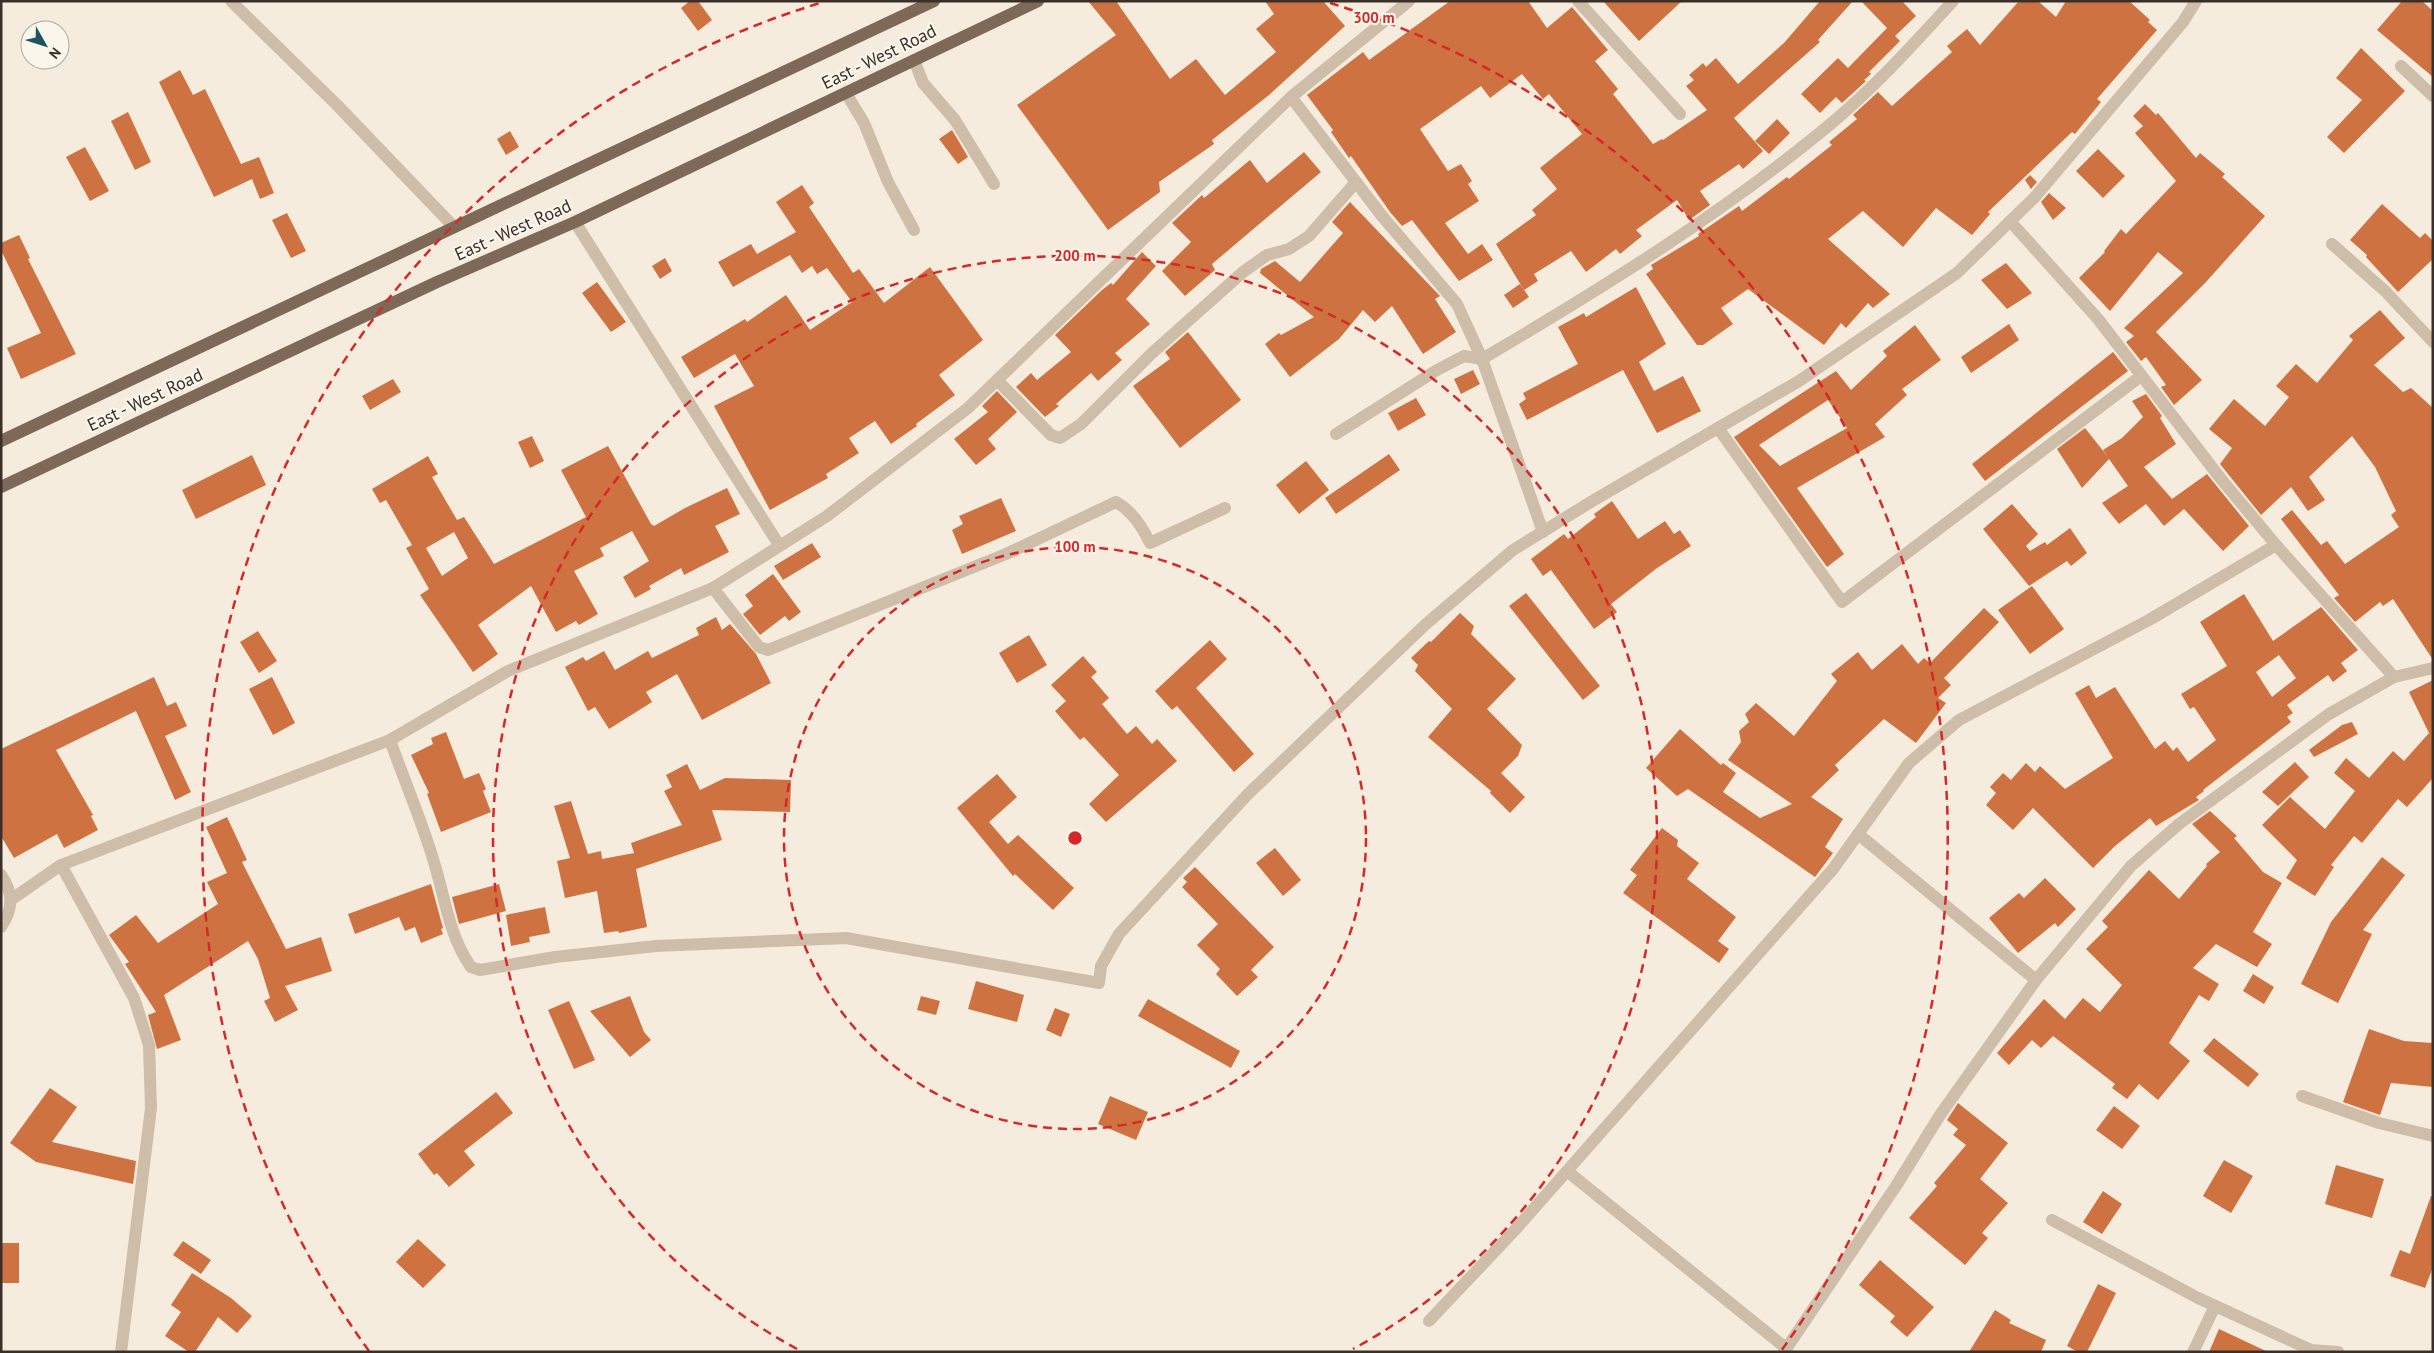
<svg xmlns="http://www.w3.org/2000/svg" width="2434" height="1353" viewBox="0 0 2434 1353" font-family="'PT Sans',sans-serif">
  <style>
    .building { fill: #cf7241; fill-rule: evenodd }
    .lines { fill: none; stroke-linecap: round; stroke-linejoin: round }
    .minor { stroke: #cebda8; stroke-width: 12 }
    .major { stroke: #7e6959; stroke-width: 12 }
    .ring { fill: none; stroke: #d62828; stroke-width: 2.5; stroke-dasharray: 9 6 }
    .labels { text-anchor: middle; stroke-width: 4.5; stroke-linejoin: round; paint-order: stroke }
    .street-label { font-size: 18px; fill: #3b3029; stroke: #fbf6eb }
    .centre { fill: #d62828; stroke: #fbf6eb; stroke-width: 2.5 }
    .ring-label { font-size: 15px; text-anchor: middle; font-weight: bold; fill: #d62828; stroke: #fbf6eb; stroke-width: 4.5; stroke-linejoin: round; paint-order: stroke }
  </style>
  <rect width="100%" height="100%" fill="#f5ecde"/>
  <g class="building">
    <polygon points="690,1 698,1 712,20 698,31 681,8"/>
    <polygon points="1088,1 1116,1 1170,79 1196,59 1225,95 1276,52 1256,29 1274,14 1265,1 1323,1 1345,26 1269,95 1212,140 1214,144 1159,182 1160,192 1108,230 1017,105 1116,35"/>
    <polygon points="1450,1 1528,1 1547,28 1572,7 1608,50 1595,61 1618,89 1613,94 1653,144 1662,139 1663,140 1707,110 1686,86 1694,80 1689,75 1703,63 1706,67 1716,58 1738,84 1784,43 1820,1 1853,1 1818,40 1820,42 1734,118 1763,151 1743,169 1739,164 1700,191 1710,205 1689,220 1677,200 1636,230 1642,236 1620,254 1616,249 1586,272 1571,251 1534,274 1538,281 1524,290 1496,244 1536,215 1532,210 1557,189 1540,168 1582,134 1549,94 1543,99 1522,74 1490,98 1481,86 1420,129 1448,171 1461,164 1472,181 1468,184 1479,201 1445,223 1468,254 1482,244 1493,260 1459,281 1412,220 1402,226 1390,212 1351,156 1349,158 1331,132 1333,130 1307,95 1363,52 1369,60"/>
    <polygon points="1603,1 1682,1 1639,41"/>
    <polygon points="1861,1 1902,1 1916,16 1895,36 1900,41 1869,72 1871,74 1864,80 1866,81 1842,103 1836,97 1820,113 1801,94 1838,58 1848,68 1887,28"/>
    <polygon points="2019,1 2038,1 2056,17 2066,1 2129,1 2150,20 2148,22 2157,30 2097,99 2101,102 2075,134 2072,132 1988,212 1990,214 1972,235 1936,208 1903,247 1863,211 1828,239 1890,294 1873,308 1868,303 1846,328 1841,323 1824,345 1748,289 1721,308 1733,324 1703,345 1697,345 1646,274 1653,269 1651,265 1699,236 1698,234 1739,206 1742,211 1787,177 1789,179 1832,145 1829,142 1857,119 1853,115 1878,92 1892,106 1952,52 1947,46 1967,29 1980,45"/>
    <polygon points="2402,1 2422,1 2433,11 2433,77 2377,30"/>
    <polygon points="2361,48 2405,91 2344,153 2327,137 2362,100 2336,78"/>
    <polygon points="180,70 193,95 205,89 241,164 259,157 274,193 260,199 252,179 214,197 159,82"/>
    <polygon points="2145,104 2156,115 2158,113 2196,158 2200,153 2225,174 2222,177 2265,216 2206,282 2156,332 2202,380 2174,405 2161,387 2166,385 2146,357 2141,361 2126,342 2134,336 2124,328 2183,273 2158,252 2110,311 2079,278 2105,252 2104,251 2121,229 2126,234 2176,181 2135,133 2143,126 2133,116"/>
    <polygon points="128,112 151,162 135,170 111,121"/>
    <polygon points="1777,119 1790,133 1769,154 1755,141"/>
    <polygon points="952,130 968,157 958,164 939,139"/>
    <polygon points="510,131 519,147 506,155 497,139"/>
    <polygon points="85,147 109,191 90,201 66,157"/>
    <polygon points="2098,149 2125,176 2103,198 2076,171"/>
    <polygon points="1304,152 1321,172 1212,264 1215,270 1185,296 1162,271 1191,242 1172,223 1202,195 1204,198 1250,160 1267,183"/>
    <polygon points="2030,175 2037,182 2031,189 2025,180"/>
    <polygon points="802,185 814,203 809,207 853,273 859,269 884,303 930,267 983,340 939,375 955,395 916,424 917,426 891,444 875,421 849,438 859,453 826,474 828,478 770,510 714,406 754,386 735,354 694,378 681,357 745,319 747,322 786,295 810,330 852,302 827,268 817,274 812,266 802,273 790,255 733,287 718,262 751,244 757,254 796,232 776,202"/>
    <polygon points="2049,193 2066,208 2053,220 2041,202"/>
    <polygon points="1350,202 1440,296 1435,299 1456,332 1423,354 1392,306 1375,322 1363,310 1339,339 1290,377 1265,344 1279,333 1281,335 1314,317 1260,273 1261,269 1275,261 1300,282 1343,233 1332,222"/>
    <polygon points="2382,204 2420,238 2425,233 2433,241 2433,259 2398,292 2366,257 2367,255 2350,240"/>
    <polygon points="287,213 306,251 291,258 272,220"/>
    <polygon points="19,235 30,258 28,259 76,354 21,379 7,348 41,333 1,250 1,243"/>
    <polygon points="1142,252 1156,266 1126,299 1150,324 1115,353 1122,360 1098,381 1091,373 1056,404 1059,406 1045,417 1016,387 1031,373 1037,380 1071,352 1055,335 1102,290 1111,283 1113,285"/>
    <polygon points="665,258 672,271 660,279 652,266"/>
    <polygon points="2006,263 2032,293 2007,309 1981,280"/>
    <polygon points="597,282 626,322 611,332 582,293"/>
    <polygon points="1520,284 1529,297 1513,308 1504,295"/>
    <polygon points="1636,287 1666,344 1639,362 1654,391 1683,376 1701,411 1657,433 1623,370 1527,420 1519,404 1526,399 1523,393 1578,364 1558,327 1584,313 1586,317"/>
    <polygon points="2380,310 2405,338 2374,365 2403,392 2411,388 2433,408 2433,660 2393,599 2383,606 2380,602 2355,622 2334,598 2339,595 2281,519 2292,510 2321,545 2327,541 2345,564 2399,527 2391,515 2396,511 2375,467 2352,436 2309,477 2325,500 2308,511 2291,487 2261,515 2220,464 2232,448 2209,429 2234,399 2265,426 2289,397 2276,386 2296,364 2317,383 2353,340 2349,336"/>
    <polygon points="2009,324 2019,340 1971,373 1961,357"/>
    <path d="M 1915,325 L 1941,360 L 1902,389 L 1907,395 L 1875,424 L 1885,437 L 1797,488 L 1844,554 L 1827,567 L 1734,437 L 1836,371 L 1851,390 L 1887,356 L 1883,351 ZM 1828,400 L 1847,428 L 1780,466 L 1759,445 Z"/>
    <polygon points="1188,332 1241,400 1180,448 1133,386 1170,359 1165,352"/>
    <polygon points="2113,352 2128,371 1985,481 1972,464"/>
    <polygon points="1473,370 1480,384 1461,394 1454,379"/>
    <polygon points="393,379 401,392 370,410 362,396"/>
    <polygon points="997,391 1017,412 988,439 996,449 976,465 954,439 988,412 982,406"/>
    <polygon points="2146,394 2162,416 2160,418 2176,444 2144,467 2172,499 2207,474 2249,526 2223,551 2184,509 2164,526 2146,504 2119,524 2102,503 2128,486 2109,459 2082,488 2057,449 2085,428 2108,457 2103,450 2122,438 2143,417 2132,401"/>
    <polygon points="1416,398 1426,415 1398,431 1388,413"/>
    <polygon points="532,436 544,461 530,468 518,442"/>
    <path d="M 608,446 L 651,524 L 654,526 L 685,508 L 727,488 L 740,514 L 715,526 L 729,552 L 684,575 L 681,568 L 649,586 L 651,589 L 635,598 L 623,577 L 649,561 L 632,531 L 600,548 L 604,556 L 574,571 L 598,614 L 579,625 L 576,621 L 556,632 L 531,586 L 478,625 L 498,654 L 473,672 L 420,595 L 429,589 L 406,548 L 412,545 L 386,500 L 380,503 L 372,489 L 428,456 L 438,474 L 432,477 L 457,520 L 464,517 L 494,564 L 586,517 L 561,470 ZM 454,532 L 468,558 L 442,576 L 426,548 Z"/>
    <polygon points="1389,454 1400,470 1336,514 1325,498"/>
    <polygon points="252,455 266,485 196,519 182,490"/>
    <polygon points="1306,461 1329,490 1299,514 1276,485"/>
    <polygon points="1001,498 1016,531 962,554 952,530 963,524 959,516"/>
    <polygon points="1612,501 1638,539 1665,521 1674,534 1680,530 1691,546 1657,568 1611,604 1617,612 1594,629 1551,570 1543,576 1531,559 1564,534 1568,539 1596,517 1594,514"/>
    <polygon points="2012,504 2038,534 2026,546 2030,551 2045,542 2047,545 2070,528 2087,553 2071,566 2067,561 2029,586 1983,529"/>
    <polygon points="812,543 821,557 783,580 774,566"/>
    <polygon points="773,574 801,612 789,621 785,616 760,635 743,614 753,606 745,595"/>
    <polygon points="2032,586 2064,629 2030,654 1998,610"/>
    <polygon points="1526,593 1600,686 1583,700 1509,606"/>
    <path d="M 2244,594 L 2273,641 L 2321,607 L 2358,650 L 2341,663 L 2347,671 L 2333,682 L 2328,675 L 2287,705 L 2293,713 L 2287,717 L 2291,722 L 2203,790 L 2204,791 L 2196,797 L 2199,800 L 2156,826 L 2150,818 L 2115,846 L 2093,868 L 2033,808 L 2013,830 L 1986,805 L 1996,793 L 1990,787 L 2003,773 L 2011,780 L 2026,763 L 2035,772 L 2040,766 L 2065,789 L 2113,758 L 2075,693 L 2089,685 L 2096,698 L 2115,687 L 2155,749 L 2165,741 L 2173,751 L 2177,747 L 2188,762 L 2216,740 L 2194,707 L 2190,709 L 2181,694 L 2227,666 L 2200,622 ZM 2279,655 L 2296,678 L 2272,697 L 2256,672 Z"/>
    <polygon points="1984,608 1999,622 1944,678 1951,685 1938,698 1946,703 1916,743 1884,719 1835,765 1839,770 1811,797 1843,819 1825,847 1833,853 1815,877 1688,789 1677,796 1646,768 1680,729 1721,765 1723,763 1736,773 1723,792 1760,818 1792,804 1728,760 1741,742 1739,731 1749,722 1745,714 1756,703 1794,736 1837,681 1831,674 1858,652 1872,670 1902,644 1918,664 1924,658 1930,663"/>
    <polygon points="1460,613 1474,626 1471,634 1516,679 1487,709 1522,745 1518,756 1501,773 1525,797 1510,813 1490,793 1491,791 1428,737 1452,709 1415,671 1418,665 1411,658 1429,641 1431,642"/>
    <polygon points="716,617 722,630 730,624 756,654 771,683 702,720 677,674 646,692 652,702 609,729 595,707 588,711 565,667 583,657 586,661 604,651 615,670 648,651 652,658 699,635 696,628"/>
    <polygon points="258,631 277,661 259,673 240,642"/>
    <polygon points="1029,635 1047,665 1017,683 999,653"/>
    <polygon points="1210,640 1227,659 1196,688 1254,754 1234,772 1177,706 1172,710 1155,691"/>
    <polygon points="1083,656 1097,672 1091,677 1109,698 1102,704 1127,734 1136,726 1152,744 1157,739 1177,761 1106,822 1089,804 1119,775 1084,737 1080,740 1055,711 1066,701 1051,685"/>
    <polygon points="154,677 167,706 176,702 187,726 165,736 191,792 175,800 136,711 56,750 93,815 91,816 98,830 64,848 57,834 14,858 1,836 1,749"/>
    <polygon points="272,677 295,723 273,735 249,689"/>
    <polygon points="2433,680 2433,778 2407,807 2398,799 2362,843 2354,836 2331,865 2334,867 2315,896 2286,878 2297,860 2262,825 2290,797 2325,829 2355,791 2334,773 2346,758 2369,778 2393,751 2404,761 2429,733 2409,692"/>
    <polygon points="2352,722 2358,734 2314,757 2309,750 2342,725"/>
    <polygon points="446,732 464,779 479,773 486,789 483,791 491,812 441,832 427,794 429,793 411,755 433,744 431,738"/>
    <polygon points="2295,762 2309,777 2278,806 2262,792"/>
    <polygon points="687,764 700,790 725,778 791,780 790,812 712,810 722,840 636,869 647,927 619,933 618,931 604,933 597,891 565,898 557,861 570,858 554,806 571,801 588,854 601,851 602,859 634,853 631,843 682,825 664,791 672,787 666,775"/>
    <polygon points="997,774 1017,797 989,822 1008,844 1018,835 1074,888 1053,910 1015,874 1013,876 957,808"/>
    <polygon points="2210,811 2237,836 2234,838 2263,872 2282,883 2253,932 2272,944 2257,967 2216,944 2193,968 2219,984 2209,1001 2199,995 2169,1043 2190,1061 2158,1100 2139,1084 2127,1099 2112,1088 2115,1084 2053,1036 2041,1048 2032,1040 2009,1065 1997,1053 2044,999 2065,1019 2083,998 2100,1012 2118,990 2122,985 2086,949 2108,927 2102,921 2149,870 2179,899 2207,866 2206,864 2220,852 2192,824"/>
    <polygon points="227,817 247,860 242,862 286,949 321,937 332,971 285,986 298,1010 275,1022 264,1001 270,998 258,959 248,941 164,995 181,1040 157,1049 148,1015 156,1012 125,964 129,962 109,935 136,915 158,943 218,904 207,882 227,873 206,827"/>
    <polygon points="1662,828 1678,840 1677,846 1699,863 1687,879 1736,917 1718,941 1729,949 1719,963 1623,893 1637,875 1630,870"/>
    <polygon points="1275,848 1301,880 1283,896 1256,863"/>
    <polygon points="2382,857 2405,875 2363,930 2372,934 2338,1003 2301,984 2331,922"/>
    <polygon points="1195,867 1274,947 1251,970 1258,977 1237,996 1216,974 1220,969 1197,945 1218,924 1182,887 1187,882 1183,878"/>
    <polygon points="2045,878 2076,909 2058,927 2055,923 2018,953 1989,918 2019,893 2024,898"/>
    <polygon points="431,884 443,928 441,929 443,934 421,943 415,927 405,931 399,917 355,934 348,914"/>
    <polygon points="499,884 506,911 459,924 452,897"/>
    <polygon points="545,907 550,933 529,937 530,942 511,946 506,915"/>
    <polygon points="2253,974 2274,987 2264,1004 2243,991"/>
    <polygon points="976,981 1024,995 1017,1022 968,1009"/>
    <polygon points="630,996 644,1032 651,1040 630,1057 590,1011"/>
    <polygon points="921,996 940,1001 936,1015 917,1010"/>
    <polygon points="1148,999 1240,1051 1231,1068 1138,1016"/>
    <polygon points="569,1001 595,1060 574,1069 548,1010"/>
    <polygon points="1055,1008 1070,1014 1061,1037 1046,1030"/>
    <polygon points="2369,1029 2404,1041 2433,1043 2433,1087 2391,1083 2380,1115 2343,1102"/>
    <polygon points="2214,1038 2259,1074 2248,1087 2203,1051"/>
    <polygon points="50,1088 77,1107 52,1142 136,1161 133,1184 36,1162 10,1143"/>
    <polygon points="496,1092 513,1113 464,1151 475,1165 449,1187 437,1173 434,1175 418,1154"/>
    <polygon points="1110,1096 1148,1112 1136,1140 1098,1124"/>
    <polygon points="1958,1103 2008,1143 1980,1179 2008,1203 1982,1233 1988,1238 1965,1265 1909,1218 1937,1186 1934,1183 1966,1145 1953,1135 1958,1129 1947,1120"/>
    <polygon points="2114,1106 2140,1126 2122,1149 2096,1130"/>
    <polygon points="2224,1160 2253,1176 2231,1213 2203,1196"/>
    <polygon points="2336,1165 2384,1179 2372,1218 2325,1204"/>
    <polygon points="2103,1191 2122,1204 2102,1234 2083,1222"/>
    <polygon points="2431,1196 2433,1196 2433,1267 2425,1288 2390,1276 2400,1250 2410,1254"/>
    <polygon points="418,1239 446,1265 423,1288 396,1262"/>
    <polygon points="183,1241 211,1260 201,1274 173,1255"/>
    <rect x="1" y="1243" width="18" height="40"/>
    <polygon points="1880,1260 1934,1307 1907,1337 1890,1322 1895,1316 1859,1285"/>
    <polygon points="192,1273 231,1298 252,1316 237,1333 218,1317 195,1352 189,1352 165,1336 181,1312 171,1305"/>
    <polygon points="2098,1284 2116,1293 2087,1352 2078,1352 2067,1346"/>
    <polygon points="1995,1310 2011,1320 2009,1323 2046,1340 2041,1352 1969,1352"/>
    <polygon points="2219,1329 2268,1352 2209,1352"/>
  </g>
  <g class="lines">
    <g class="minor">
      <polyline points="231,1 338,106 454,227"/>
      <polyline points="1578,1 1680,114"/>
      <polyline points="914,60 923,83 955,120 994,184"/>
      <polyline points="2401,66 2433,96"/>
      <polyline points="846,93 864,123 888,182 914,230"/>
      <polyline points="1291,97 1382,216 1457,304 1482,359 1543,532"/>
      <polyline points="2010,221 2098,319 2221,479 2276,545 2394,677"/>
      <polyline points="575,222 779,545"/>
      <polyline points="2332,244 2385,291 2433,342"/>
      <polyline points="998,381 1051,435 1060,438 1081,424 1151,354 1243,272 1267,255 1289,249 1309,236 1356,182"/>
      <polyline points="1718,428 1842,602 2141,376"/>
      <path d="M 1336,434 L 1437,370 L 1464,356 L 1482,359 C 1601,289 1720,215 1827,127 C 1873,89 1913,45 1953,1"/>
      <path d="M 713,588 L 759,647 L 768,650 L 1006,554 L 1116,502 C 1132,511 1142,526 1150,543 L 1225,508"/>
      <path d="M 390,740 C 404,780 421,819 433,859 C 445,896 448,934 471,967 L 480,970 L 555,957 L 656,946 L 846,938 L 1099,983 L 1101,966 L 1119,934 L 1248,794 L 1426,624 L 1513,550 L 1594,500 L 1799,381 L 1957,273 L 2035,197 L 2183,22 L 2196,1"/>
      <polyline points="1858,834 2036,980"/>
      <polyline points="61,865 134,998 149,1045 151,1108 121,1352"/>
      <path d="M 1,875 C 14,894 13,909 1,927"/>
      <polyline points="12,899 61,865 390,740 508,671 713,588 827,516 968,408 1291,97 1409,1"/>
      <polyline points="2302,1096 2379,1123 2433,1136"/>
      <polyline points="1567,1171 1787,1349"/>
      <polyline points="2052,1220 2198,1298 2311,1350 2338,1352"/>
      <polyline points="1429,1321 1515,1230 1833,869 1909,763 1959,720 2149,620 2276,545"/>
      <polyline points="1784,1352 1896,1186 1940,1115 2036,980 2131,866 2179,824 2329,714 2394,677 2433,668"/>
      <polyline points="2193,1352 2215,1306"/>
    </g>
    <g class="major">
      <polyline points="1,441 934,1"/>
      <polyline points="1,487 437,282 575,222 1038,1"/>
    </g>
  </g>
  <g class="ring">
    <circle cx="1075" cy="838" r="291"/>
    <path d="M797 1349A582 582 0 1 1 1353 1349"/>
    <path d="M369 1351A873 873 0 0 1 820 3M1330 3A873 873 0 0 1 1781 1351"/>
  </g>
  <g class="labels">
    <g class="street-label">
      <text transform="translate(879 57) rotate(-26)" y="6">East - West Road</text>
      <text transform="translate(513 230) rotate(-24)" y="6">East - West Road</text>
      <text transform="translate(145 400) rotate(-25)" y="6">East - West Road</text>
    </g>
  </g>
  <circle cx="1075" cy="838" r="8" class="centre"/>
  <g class="ring-label">
    <text x="1374" y="23">300 m</text>
    <text x="1075" y="261">200 m</text>
    <text x="1075" y="552">100 m</text>
  </g>
  <rect width="2434" height="1353" fill="none" stroke="#3b3029" stroke-width="5"/>
  <g transform="translate(45 45) rotate(129)"><circle r="24" fill="#fbf6eb" stroke="#aea79d"/>
  <path d="M0-4L9 19L0 12L-9 19Z" fill="#1b5460"/>
  <text y="-8" font-size="14" font-weight="bold" text-anchor="middle" fill="#3b3029">N</text>
  </g>
</svg>
